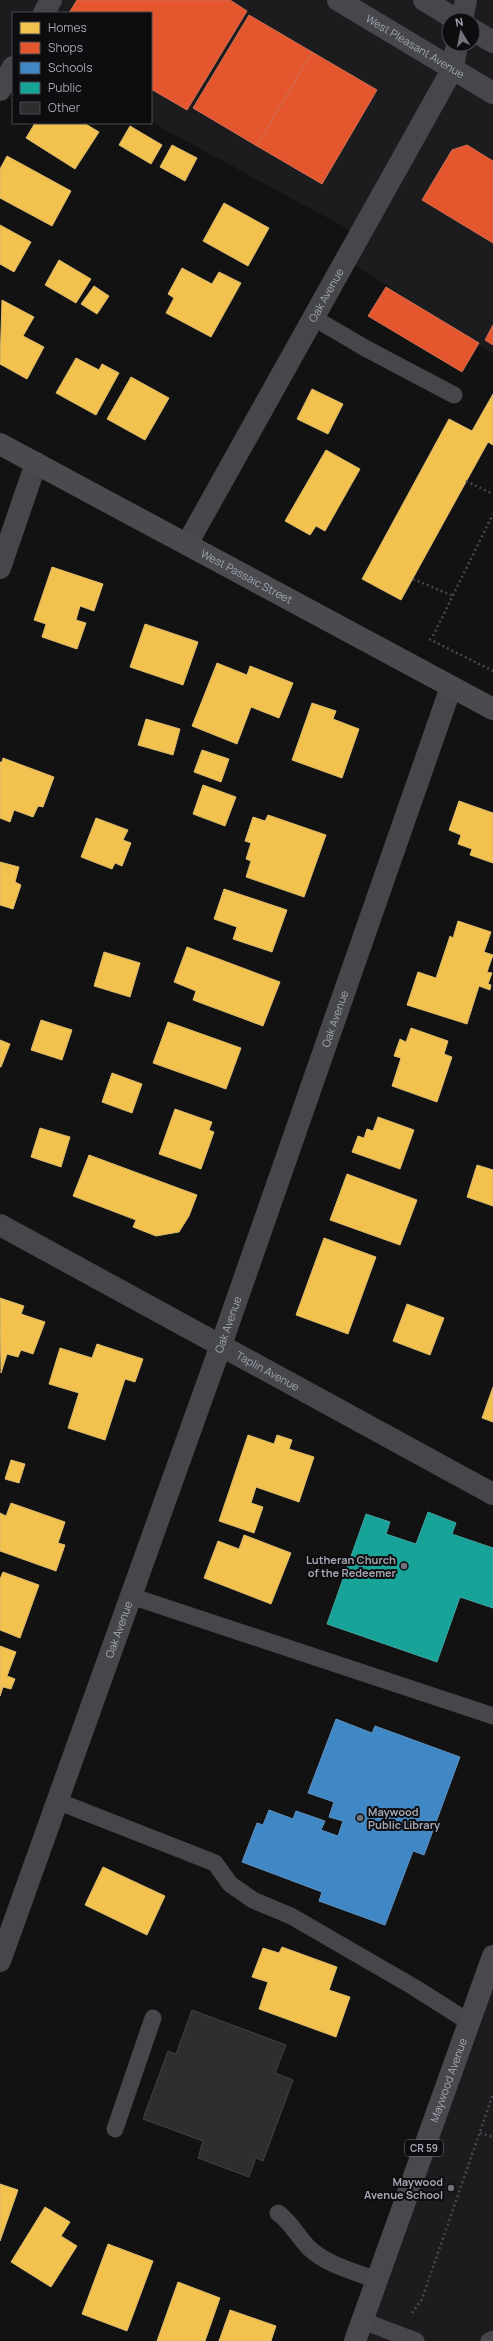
<svg xmlns="http://www.w3.org/2000/svg" width="493" height="2341" viewBox="0 0 493 2341" font-family="Manrope,sans-serif">
  <style>
    .built { fill: #1c1c1e; fill-rule: evenodd }
    .homes { fill: #f2c14e; stroke: #dab96c }
    .shops { fill: #e4572e; stroke: #d06e56 }
    .schools { fill: #3f88c5; stroke: #5d91c0 }
    .public { fill: #17a398; stroke: #41a4a0 }
    .building { fill: #2e2e30; stroke: #424146 }
    .lines { fill: none; stroke-linecap: round; stroke-linejoin: round }
    .path { stroke: #48484c; stroke-width: 2.5; stroke-dasharray: 2 3; stroke-linecap: butt }
    .lane { stroke: #46474b; stroke-width: 17 }
    .street { stroke: #46474b; stroke-width: 22 }
    .secondary { stroke: #4a4b4f; stroke-width: 22 }
    .primary { stroke: #49494d; stroke-width: 22 }
    .poi-dot { fill: #70727b; stroke: #0d0c0e; stroke-width: 1.5 }
    .labels { text-anchor: middle; stroke-width: 4; stroke-linejoin: round; paint-order: stroke }
    .shield { fill: #0d0c0e; stroke: #767782; stroke-width: 1 }
    .shield-label { font-size: 10px; font-weight: bold; fill: #a3a5b3 }
    .street-label { font-size: 11px; fill: #a3a5b3; stroke: #0d0c0e }
    .poi-label { font-size: 11px; font-weight: bold; fill: #a3a5b3; stroke: #0d0c0e; text-anchor: end }
  </style>
  <rect width="100%" height="100%" fill="#121212"/>
  <g class="built">
    <path d="M 0,0 L 493,0 L 493,354 L 346,259 L 359,235 L 151,122 L 151,13 L 13,13 L 13,67 L 0,90 ZM 449,20 L 473,20 L 473,44 L 449,44 Z"/>
    <polygon points="493,1956 493,2341 355,2341"/>
  </g>
  <g class="homes">
    <polygon points="35,123 84,123 99,132 75,169 26,138"/>
    <polygon points="130,126 162,145 151,164 119,145"/>
    <polygon points="172,145 197,158 185,181 160,167"/>
    <polygon points="7,156 71,191 52,226 0,198 0,169"/>
    <polygon points="224,203 269,228 248,266 203,241"/>
    <polygon points="0,225 31,242 14,272 0,264"/>
    <polygon points="59,260 91,279 76,303 45,285"/>
    <polygon points="182,268 212,284 219,272 241,283 211,337 166,313 174,298 168,294"/>
    <polygon points="94,286 109,296 97,314 81,304"/>
    <polygon points="2,300 34,317 23,336 44,347 27,379 0,364"/>
    <polygon points="76,358 99,370 102,364 119,373 96,415 56,393"/>
    <polygon points="131,377 169,398 145,440 107,419"/>
    <polygon points="312,389 343,404 328,434 297,419"/>
    <polygon points="493,394 493,445 488,442 401,600 362,579 449,419 472,431"/>
    <polygon points="326,450 360,469 325,531 316,526 310,535 285,521"/>
    <polygon points="52,567 103,584 94,611 80,606 76,620 86,623 77,649 42,637 46,624 34,620"/>
    <polygon points="145,624 198,642 183,685 130,667"/>
    <polygon points="217,663 247,675 250,666 293,683 279,718 251,707 237,744 192,726"/>
    <polygon points="312,703 336,711 333,719 359,729 342,778 292,760"/>
    <polygon points="146,719 180,729 173,755 138,745"/>
    <polygon points="202,750 229,759 221,782 194,772"/>
    <polygon points="3,758 54,777 43,807 38,806 33,817 14,810 10,822 0,818 0,762 2,762"/>
    <polygon points="203,785 236,797 225,826 193,814"/>
    <polygon points="459,801 493,813 493,863 470,855 472,849 458,844 461,835 449,830"/>
    <polygon points="268,815 326,835 304,897 246,877 251,861 246,859 251,843 245,841 253,817 265,821"/>
    <polygon points="96,818 128,830 123,840 131,843 122,866 115,863 112,869 81,857"/>
    <polygon points="0,862 19,867 15,882 21,885 13,909 0,905"/>
    <polygon points="224,889 287,910 272,952 233,939 237,927 214,919"/>
    <polygon points="458,921 491,932 484,952 493,955 487,972 492,973 488,984 491,985 490,990 479,986 467,1024 407,1005 418,972 436,978 450,936 453,938"/>
    <polygon points="187,947 280,982 263,1026 193,1000 196,991 174,982"/>
    <polygon points="104,952 140,963 130,997 94,986"/>
    <polygon points="41,1020 72,1030 62,1060 31,1050"/>
    <polygon points="168,1022 241,1048 226,1089 153,1063"/>
    <polygon points="411,1028 448,1041 444,1054 452,1057 437,1102 392,1086 401,1058 394,1056 400,1039 406,1042"/>
    <polygon points="0,1040 10,1044 1,1067 0,1067"/>
    <polygon points="112,1073 142,1084 132,1113 102,1102"/>
    <polygon points="175,1109 212,1122 209,1130 214,1132 201,1169 159,1154"/>
    <polygon points="378,1117 414,1130 400,1169 352,1152 358,1136 364,1138 367,1129 373,1131"/>
    <polygon points="40,1128 70,1137 61,1167 31,1157"/>
    <polygon points="89,1155 197,1195 189,1216 179,1232 156,1236 133,1227 136,1220 73,1196"/>
    <polygon points="477,1165 493,1170 493,1206 467,1197"/>
    <polygon points="347,1174 417,1200 400,1245 330,1220"/>
    <polygon points="324,1238 376,1257 348,1334 296,1315"/>
    <polygon points="0,1298 24,1306 21,1314 45,1322 33,1354 21,1350 18,1357 7,1354 1,1373"/>
    <polygon points="407,1304 444,1318 430,1355 393,1341"/>
    <polygon points="97,1344 143,1359 135,1382 125,1379 105,1440 68,1428 79,1393 49,1384 60,1348 92,1358"/>
    <polygon points="493,1387 493,1422 482,1418"/>
    <polygon points="248,1435 274,1444 277,1435 292,1440 289,1449 314,1457 299,1502 256,1487 251,1503 263,1507 254,1533 219,1521"/>
    <polygon points="11,1460 25,1464 19,1483 5,1479"/>
    <polygon points="11,1503 65,1522 58,1543 65,1545 56,1571 0,1551 0,1513 6,1516"/>
    <polygon points="244,1535 291,1553 271,1604 204,1578 218,1541 239,1549"/>
    <polygon points="3,1572 39,1585 20,1638 0,1630 0,1579"/>
    <polygon points="0,1646 16,1652 7,1676 15,1679 11,1689 3,1687 0,1696"/>
    <polygon points="103,1867 165,1896 147,1935 85,1905"/>
    <polygon points="282,1947 337,1967 329,1990 350,1997 336,2037 259,2009 268,1982 252,1977 263,1948 279,1953"/>
    <polygon points="0,2184 18,2190 0,2241"/>
    <polygon points="45,2207 70,2222 61,2236 77,2246 51,2287 11,2262"/>
    <polygon points="108,2244 153,2261 127,2331 82,2314"/>
    <polygon points="178,2282 220,2298 205,2341 157,2341"/>
    <polygon points="230,2310 276,2326 271,2341 219,2341"/>
  </g>
  <g class="shops">
    <polygon points="77,0 230,0 247,11 187,110 151,89 151,13 69,13"/>
    <polygon points="249,15 312,52 257,146 193,108"/>
    <polygon points="312,52 377,90 322,184 257,146"/>
    <polygon points="467,145 493,161 493,243 422,200 452,150"/>
    <polygon points="386,287 479,343 462,372 368,316"/>
    <polygon points="493,325 493,345 485,340"/>
  </g>
  <polygon class="schools" points="336,1719 372,1733 375,1726 460,1757 424,1855 413,1851 385,1925 319,1901 322,1892 242,1862 257,1823 263,1825 269,1810 293,1819 296,1811 325,1821 321,1830 338,1836 343,1821 329,1817 334,1802 308,1793"/>
  <polygon class="public" points="428,1512 456,1523 452,1534 493,1548 493,1608 460,1597 437,1662 327,1624 366,1514 390,1522 386,1534 416,1544"/>
  <polygon class="building" points="192,2010 286,2045 275,2073 293,2080 263,2161 256,2158 249,2177 198,2158 203,2141 143,2119 168,2051 176,2054"/>
  <g class="lines">
    <g class="path">
      <polyline points="466,481 493,494"/>
      <polyline points="413,579 453,596"/>
      <polyline points="433,636 493,514"/>
      <polyline points="429,639 493,671"/>
      <polyline points="480,2133 493,2137"/>
      <polyline points="412,2313 422,2299 493,2094"/>
    </g>
    <g class="lane">
      <polyline points="314,318 365,348 454,395"/>
      <polyline points="131,1596 493,1716"/>
      <polyline points="57,1801 215,1863 230,1884 253,1900 291,1916 412,1986 469,2022"/>
      <polyline points="115,2129 153,2018"/>
      <path d="M 278,2213 C 291,2222 298,2237 309,2248 C 327,2265 355,2272 377,2280"/>
      <polyline points="363,2321 416,2341"/>
      <polyline points="489,2341 493,2339"/>
    </g>
    <g class="street">
      <path id="s1" d="M 338,0 L 493,93"/>
      <polyline points="424,0 457,20"/>
      <polyline points="44,13 51,0"/>
      <polyline points="462,20 466,0"/>
      <polyline points="473,30 493,42"/>
      <polyline points="0,90 13,67"/>
      <path id="s2" d="M 187,544 L 453,68 L 457,44"/>
      <polyline points="0,568 36,463"/>
      <path id="s3" d="M 0,1225 L 493,1494"/>
      <path id="s4" d="M 0,1961 L 221,1345 L 451,687"/>
    </g>
    <path class="secondary" id="s5" d="M 0,444 L 493,709"/>
    <path class="primary" id="s6" d="M 355,2341 L 493,1956"/>
  </g>
  <g class="poi-dot">
    <circle cx="404" cy="1566" r="4"/>
    <circle cx="360" cy="1818" r="4"/>
    <circle cx="451" cy="2188" r="4"/>
  </g>
  <g class="labels">
    <rect class="shield" x="405" y="2140" width="38" height="16" rx="3"/>
    <g class="shield-label">
      <text x="424" y="2152">CR 59</text>
    </g>
    <g class="street-label">
      <text dy="4" stroke="none"><textPath href="#s1" startOffset="90">West Pleasant Avenue</textPath></text>
      <text dy="4" stroke="none"><textPath href="#s2" startOffset="285">Oak Avenue</textPath></text>
      <text dy="4" stroke="none"><textPath href="#s5" startOffset="280">West Passaic Street</textPath></text>
      <text dy="4" stroke="none"><textPath href="#s4" startOffset="1000">Oak Avenue</textPath></text>
      <text dy="4" stroke="none"><textPath href="#s4" startOffset="676">Oak Avenue</textPath></text>
      <text dy="4" stroke="none"><textPath href="#s3" startOffset="305">Taplin Avenue</textPath></text>
      <text dy="4" stroke="none"><textPath href="#s4" startOffset="352">Oak Avenue</textPath></text>
      <text dy="4" stroke="none"><textPath href="#s6" startOffset="277">Maywood Avenue</textPath></text>
    </g>
    <g class="poi-label">
      <text x="396" y="1564">Lutheran Church<tspan x="396" dy="13">of the Redeemer</tspan></text>
      <text x="368" y="1816" text-anchor="start">Maywood<tspan x="368" dy="13">Public Library</tspan></text>
      <text x="443" y="2186">Maywood<tspan x="443" dy="13">Avenue School</tspan></text>
    </g>
  </g>
  <rect x="12" y="12" width="140" height="112" fill="#0d0c0e" stroke="#494950"/>
  <rect x="20" y="22" width="20" height="12" fill="#f2c14e" stroke="#494950"/>
  <text x="48" y="32" font-size="12" fill="#a3a5b3">Homes</text>
  <rect x="20" y="42" width="20" height="12" fill="#e4572e" stroke="#494950"/>
  <text x="48" y="52" font-size="12" fill="#a3a5b3">Shops</text>
  <rect x="20" y="62" width="20" height="12" fill="#3f88c5" stroke="#494950"/>
  <text x="48" y="72" font-size="12" fill="#a3a5b3">Schools</text>
  <rect x="20" y="82" width="20" height="12" fill="#17a398" stroke="#494950"/>
  <text x="48" y="92" font-size="12" fill="#a3a5b3">Public</text>
  <rect x="20" y="102" width="20" height="12" fill="#2e2e30" stroke="#494950"/>
  <text x="48" y="112" font-size="12" fill="#a3a5b3">Other</text>
  <g transform="translate(461 32) rotate(350)"><circle r="19" fill="#0d0c0e" stroke="#494950"/>
  <path d="M0-3L7 15L0 10L-7 15Z" fill="#70727b"/>
  <text y="-6" font-size="11" font-weight="bold" text-anchor="middle" fill="#a3a5b3">N</text>
  </g>
</svg>
